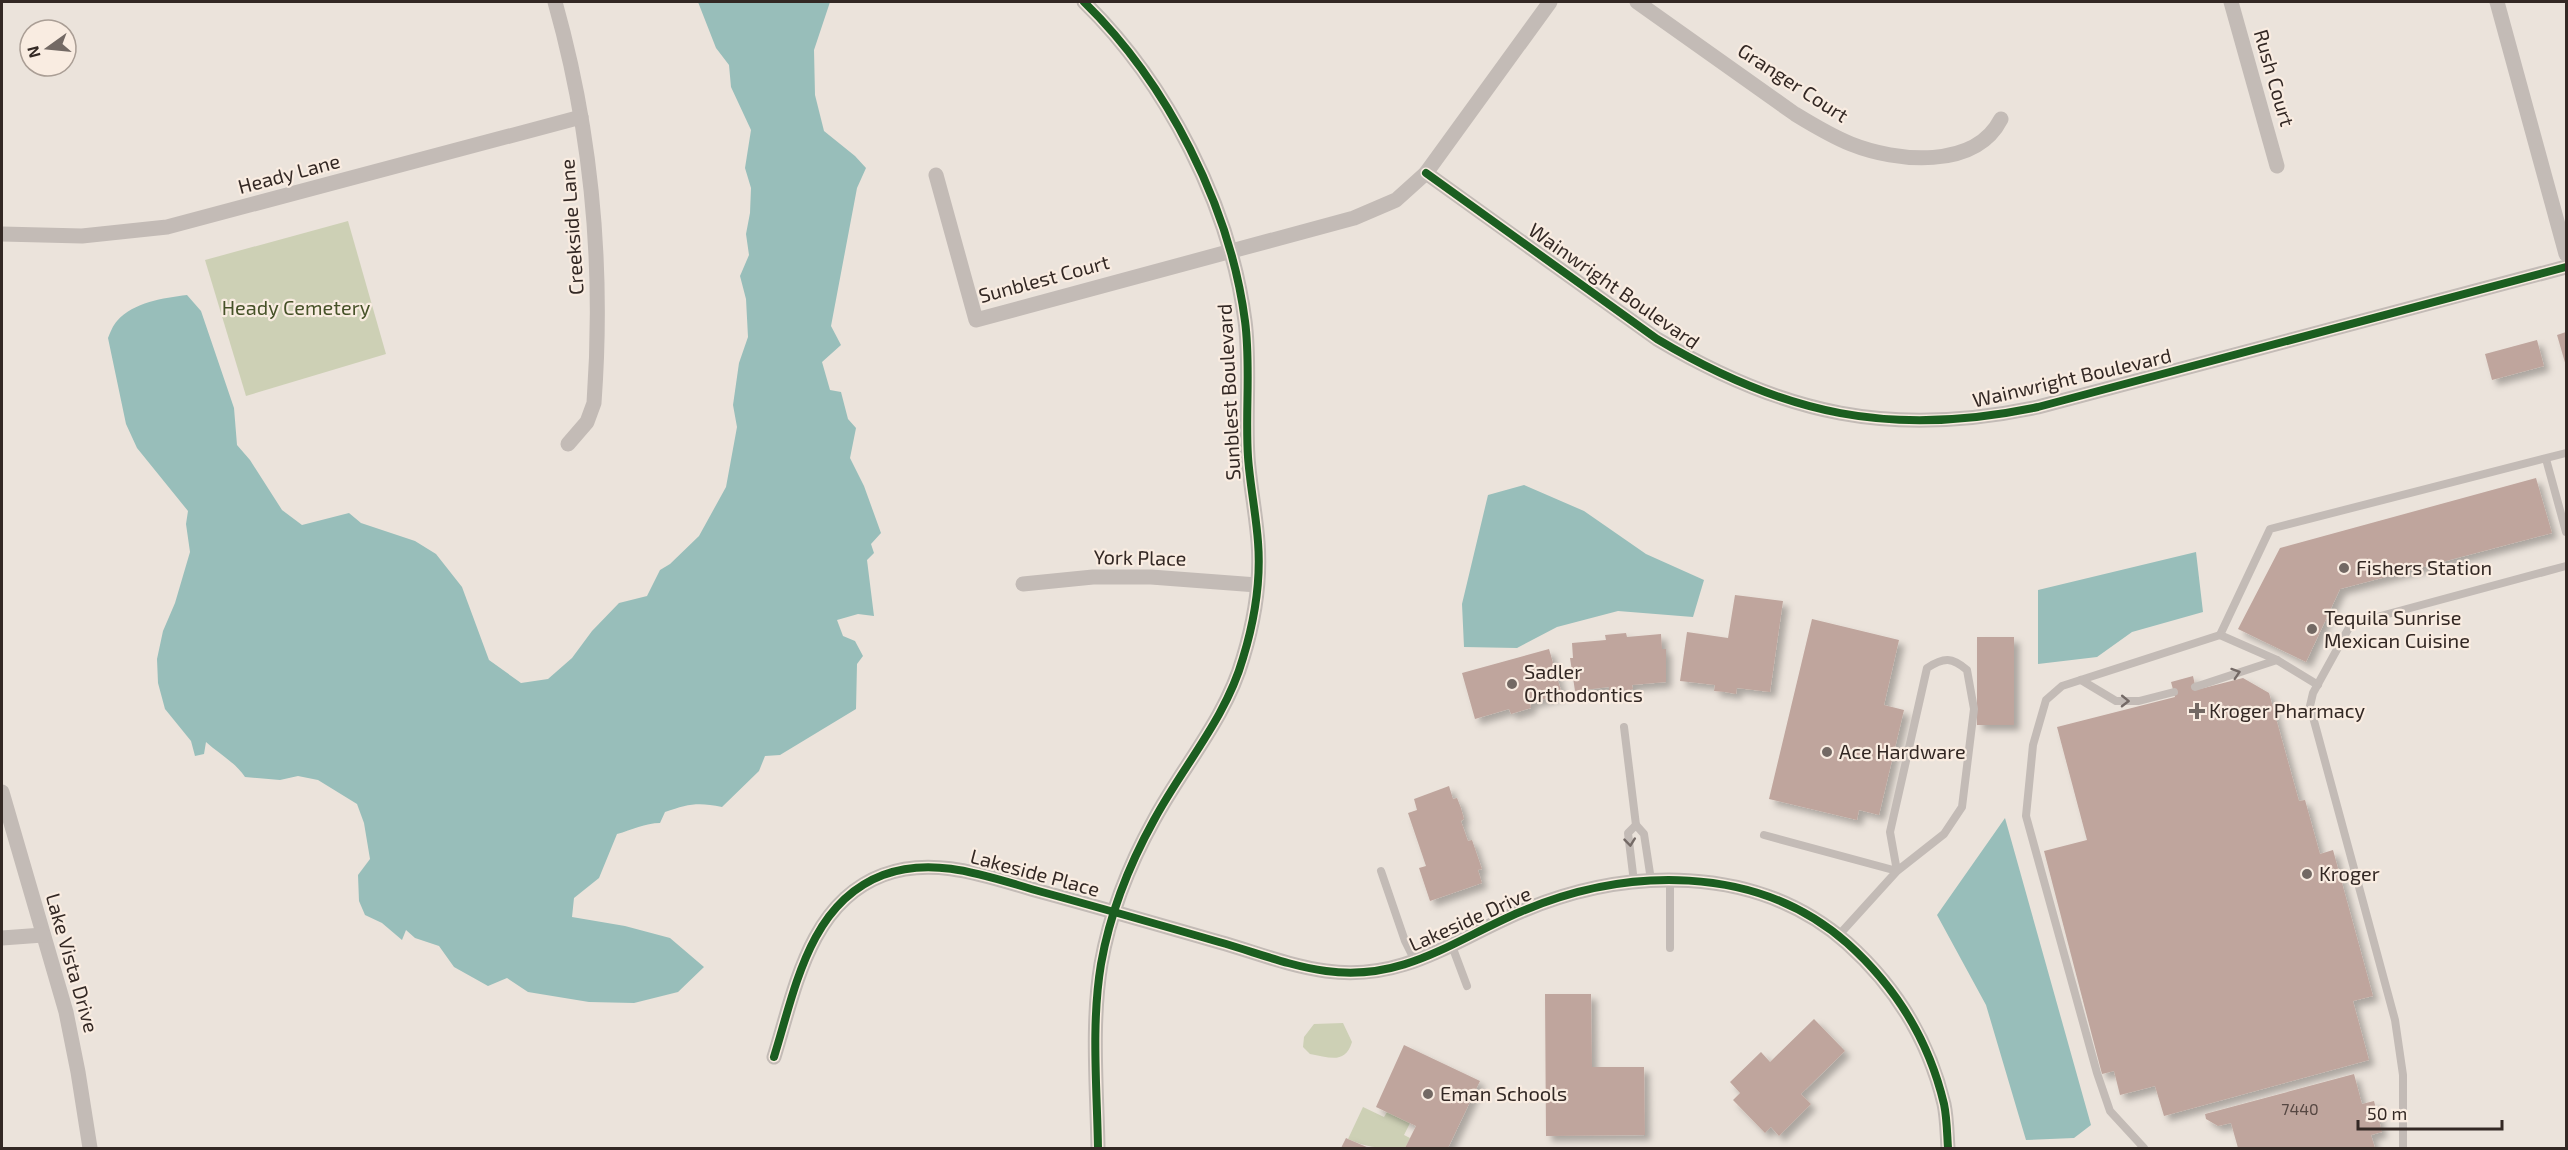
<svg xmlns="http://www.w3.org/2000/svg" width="2568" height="1150" viewBox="0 0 2568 1150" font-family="'Exo 2',sans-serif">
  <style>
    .green { fill: #cdd0b5 }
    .water { fill: #98beba }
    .building { fill: #bfa59d; filter: url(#shadow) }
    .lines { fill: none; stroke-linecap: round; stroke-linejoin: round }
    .service { stroke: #c3bbb6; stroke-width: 8 }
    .minor { stroke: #c3bbb6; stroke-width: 15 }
    .cycleway-casing { stroke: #f9ece1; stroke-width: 11 }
    .cycleway { stroke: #1b5e20; stroke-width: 8 }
    .oneway { stroke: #746a66 }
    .poi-dot { fill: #736964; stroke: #f9ece1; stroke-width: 2 }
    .labels { text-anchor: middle; stroke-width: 4.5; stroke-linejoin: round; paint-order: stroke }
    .number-label { font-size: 16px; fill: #564742 }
    .street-label { font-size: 20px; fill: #332824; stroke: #f9ece1 }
    .park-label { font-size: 20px; fill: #465228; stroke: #f9ece1 }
    .poi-label { font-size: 20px; fill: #332824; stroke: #f9ece1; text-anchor: start }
  </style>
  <defs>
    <filter id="shadow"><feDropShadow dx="5.5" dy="5.5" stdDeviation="3" flood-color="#0004"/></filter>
  </defs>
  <rect width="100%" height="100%" fill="#ebe3db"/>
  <g class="green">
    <polygon points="348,221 386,354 246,396 205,260"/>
    <path d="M 1343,1023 L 1352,1042 C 1345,1065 1329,1057 1310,1054 L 1303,1047 L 1304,1037 L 1314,1024 Z"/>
    <path d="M 1363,1107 L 1384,1117 L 1387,1112 L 1410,1123 L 1404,1135 L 1410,1138 L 1405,1148 C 1383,1148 1370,1149 1348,1139 Z"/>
  </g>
  <g class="water">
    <path d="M 698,2 L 830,2 L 814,50 L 815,95 L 824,131 L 855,156 L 866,168 L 857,188 L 831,326 L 841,345 L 822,362 L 830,390 L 841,392 L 848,419 L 856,428 L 850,458 L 864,486 L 881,533 L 871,544 L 874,553 L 867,560 L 874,616 L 858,614 L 837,620 L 843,636 L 855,641 L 863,656 L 857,664 L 856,709 L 780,755 L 765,756 L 759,771 L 722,807 C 698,802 688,804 665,812 L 660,823 C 645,823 632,830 617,834 L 599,878 L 574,898 L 572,917 L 625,926 L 670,938 L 704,967 L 678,992 L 634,1003 L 589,1002 L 528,992 L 507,978 L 488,986 L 454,967 L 439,946 L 415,938 L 406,930 L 402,940 L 382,923 L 365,915 L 359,901 L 358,875 L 370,859 L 364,823 L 357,804 L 318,780 L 298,776 L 280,780 L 245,777 C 235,762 219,754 206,742 L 204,754 L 195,756 L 191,741 L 165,709 L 158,683 L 157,659 L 163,631 L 175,603 L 190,552 L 186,524 L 188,511 L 137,448 L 126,424 L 108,338 C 110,333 113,325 117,321 C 134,302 163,298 187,295 L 201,311 L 234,408 L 237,445 L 250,460 L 282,510 L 302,525 L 349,513 L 361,523 L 415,541 L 436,554 L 462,587 L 489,660 L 521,683 L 548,679 L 572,658 L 592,631 L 619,603 L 647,596 L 660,570 L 670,564 L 699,536 L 726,487 L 737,427 L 733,405 L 739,363 L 748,337 L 746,299 L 740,276 L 749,255 L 746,234 L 750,213 L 751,188 L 745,168 L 751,130 L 731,87 L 729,65 L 716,48 Z"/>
    <polygon points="1524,485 1584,511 1646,554 1704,580 1693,617 1618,611 1557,627 1517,648 1464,647 1462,604 1488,495"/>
    <polygon points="2196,552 2203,612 2132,632 2097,657 2038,664 2038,590"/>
    <polygon points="2005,818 2091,1125 2074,1138 2026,1140 1986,1005 1937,915"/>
  </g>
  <g class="building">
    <polygon points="2566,332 2566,366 2557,335"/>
    <polygon points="2537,340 2544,366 2492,380 2485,354"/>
    <polygon points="2536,478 2552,533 2340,589 2306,662 2238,629 2280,548"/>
    <polygon points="1735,595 1783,601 1770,692 1737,688 1736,694 1725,692 1714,691 1715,685 1680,681 1687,632 1728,638"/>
    <polygon points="1812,619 1899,640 1884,705 1904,710 1879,815 1859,810 1857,820 1769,799"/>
    <polygon points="1626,633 1627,637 1661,634 1662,649 1666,649 1666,682 1632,685 1633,689 1630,690 1609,692 1609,687 1575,691 1570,658 1573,658 1572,643 1606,640 1605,635"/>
    <rect x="1977" y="637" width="37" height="88"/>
    <polygon points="1549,649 1562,694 1530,703 1531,708 1511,714 1509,709 1475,719 1462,673"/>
    <polygon points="2193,676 2196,690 2243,678 2269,693 2299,801 2305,800 2320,854 2333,850 2373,996 2353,1001 2369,1060 2164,1116 2155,1086 2120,1095 2114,1071 2102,1074 2044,851 2087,840 2057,727 2175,697 2171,682"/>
    <polygon points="1449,786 1453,799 1457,798 1461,808 1464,819 1461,821 1468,841 1472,840 1482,869 1478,870 1482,883 1430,901 1419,868 1426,866 1408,813 1417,810 1414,799"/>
    <polygon points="1545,994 1591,994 1592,1067 1644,1067 1645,1135 1546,1136"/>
    <polygon points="1814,1019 1845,1051 1801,1094 1811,1104 1779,1136 1771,1127 1765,1133 1733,1100 1740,1093 1730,1082 1761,1052 1770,1062"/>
    <polygon points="1404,1045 1480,1081 1448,1148 1405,1148 1416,1126 1376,1107"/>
    <polygon points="2354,1074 2362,1104 2374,1101 2382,1132 2371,1135 2375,1148 2238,1148 2231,1123 2218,1126 2206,1119 2205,1114"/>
    <polygon points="1346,1138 1348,1139 1369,1148 1341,1148"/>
  </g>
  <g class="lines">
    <g class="service">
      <polyline points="2546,459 2566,532"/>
      <polyline points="2081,680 2116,701 2139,701 2174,692"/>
      <polyline points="2318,685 2277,660 2220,635 2270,529 2566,453"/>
      <polyline points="2195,687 2277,660"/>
      <polyline points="1624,727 1636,825"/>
      <path d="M 1764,835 L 1897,871 L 1890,832 L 1927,668 C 1944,657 1952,657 1967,670 L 1974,709 L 1962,807 L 1944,834 L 1897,871 L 1838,936"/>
      <polyline points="1381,871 1405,941 1415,961"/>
      <polyline points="1670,880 1670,948"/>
      <polyline points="1634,882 1628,833 1636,825 1644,834 1651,880"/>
      <polyline points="1452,946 1467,986"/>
      <polyline points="2144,1148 2110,1111 2097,1073 2026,816 2033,745 2046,700 2062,686 2220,635"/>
      <polyline points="2403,1148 2403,1075 2395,1020 2310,706 2313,693 2351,624 2566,566"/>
    </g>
    <g class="minor">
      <path d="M 555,2 C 592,133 604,266 594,403 L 587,422 L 568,444"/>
      <path d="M 1084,2 C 1167,83 1230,206 1245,321 C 1251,366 1245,412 1248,457 C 1250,485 1256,514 1258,542 C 1261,580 1254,622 1243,658 C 1226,718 1183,766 1154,820 C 1129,865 1110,913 1101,964 C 1091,1024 1097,1088 1098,1148"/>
      <path d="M 1637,2 L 1795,114 C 1813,125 1831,136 1851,144 C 1896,162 1975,170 2001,119"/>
      <polyline points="2231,2 2277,166"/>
      <polyline points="2497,2 2566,254"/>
      <path d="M 1426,173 L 1657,339 C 1784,415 1892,438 2038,407 L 2566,267"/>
      <polyline points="936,175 976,320 1354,218 1396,200 1426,173 1550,2"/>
      <polyline points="2,234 82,236 167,227 581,117"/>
      <polyline points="1023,584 1093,577 1151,577 1257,585"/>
      <polyline points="2,792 66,1012 78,1072 90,1148"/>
      <polyline points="2,938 43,935"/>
      <path d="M 774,1057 C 795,990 809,903 883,875 C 936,855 991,878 1042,892 C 1101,908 1160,925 1219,942 C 1255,952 1289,966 1326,971 C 1403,982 1454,940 1520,912 C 1625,867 1756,863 1847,943 C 1895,986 1929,1041 1944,1104 C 1947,1118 1947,1134 1948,1148"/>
    </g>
    <g class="cycleway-casing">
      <g id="cycleway">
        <path d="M 1084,2 C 1167,83 1230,206 1245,321 C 1251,366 1245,412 1248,457 C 1250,485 1256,514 1258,542 C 1261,580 1254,622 1243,658 C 1226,718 1183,766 1154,820 C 1129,865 1110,913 1101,964 C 1091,1024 1097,1088 1098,1148"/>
        <path d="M 1426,173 L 1657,339 C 1784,415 1892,438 2038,407 L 2566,267"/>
        <path d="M 774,1057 C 795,990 809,903 883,875 C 936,855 991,878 1042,892 C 1101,908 1160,925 1219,942 C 1255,952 1289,966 1326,971 C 1403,982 1454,940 1520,912 C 1625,867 1756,863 1847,943 C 1895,986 1929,1041 1944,1104 C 1947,1118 1947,1134 1948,1148"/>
      </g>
    </g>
    <use href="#cycleway" class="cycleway"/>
  </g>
  <defs><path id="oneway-chevron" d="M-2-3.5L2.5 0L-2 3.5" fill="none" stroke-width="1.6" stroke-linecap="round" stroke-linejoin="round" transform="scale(1.5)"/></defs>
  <g class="oneway">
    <use href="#oneway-chevron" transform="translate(2236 673) rotate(-18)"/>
    <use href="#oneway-chevron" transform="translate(2125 701) rotate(1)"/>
    <use href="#oneway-chevron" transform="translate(1630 842) rotate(84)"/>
  </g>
  <g class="poi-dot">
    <circle cx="2344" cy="568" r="6"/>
    <circle cx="2312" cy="629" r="6"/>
    <circle cx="1512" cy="684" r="6"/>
    <path d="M2194 702h6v6h6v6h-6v6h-6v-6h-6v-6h6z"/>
    <circle cx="1827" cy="752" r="6"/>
    <circle cx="2307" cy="874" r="6"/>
    <circle cx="1428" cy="1094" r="6"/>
  </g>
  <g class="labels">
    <g class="number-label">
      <text x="2300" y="1115">7440</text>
    </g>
    <g class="street-label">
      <text transform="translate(2274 78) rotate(74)" y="7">Rush Court</text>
      <text transform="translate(1793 83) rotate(33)" y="7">Granger Court</text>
      <text transform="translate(289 174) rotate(-15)" y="7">Heady Lane</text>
      <text transform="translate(572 227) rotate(-94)" y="7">Creekside Lane</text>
      <text transform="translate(1044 279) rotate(-15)" y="7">Sunblest Court</text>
      <text transform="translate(1614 286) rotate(35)" y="7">Wainwright Boulevard</text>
      <text transform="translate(2072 378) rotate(-13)" y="7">Wainwright Boulevard</text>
      <text transform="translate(1229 392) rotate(-93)" y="7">Sunblest Boulevard</text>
      <text transform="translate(1140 558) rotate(1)" y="7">York Place</text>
      <text transform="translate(1035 873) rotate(15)" y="7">Lakeside Place</text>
      <text transform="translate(1470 919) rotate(-24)" y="7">Lakeside Drive</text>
      <text transform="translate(72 963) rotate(74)" y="7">Lake Vista Drive</text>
    </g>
    <g class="park-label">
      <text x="296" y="315">Heady Cemetery</text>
    </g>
    <g class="poi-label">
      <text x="2356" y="575">Fishers Station</text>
      <text x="2324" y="625">Tequila Sunrise<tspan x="2324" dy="23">Mexican Cuisine</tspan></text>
      <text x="1524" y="679">Sadler<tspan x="1524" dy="23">Orthodontics</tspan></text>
      <text x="2209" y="718">Kroger Pharmacy</text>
      <text x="1839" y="759">Ace Hardware</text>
      <text x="2319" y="881">Kroger</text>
      <text x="1440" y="1101">Eman Schools</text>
    </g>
  </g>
  <rect width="2568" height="1150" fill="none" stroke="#332824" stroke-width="6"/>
  <g transform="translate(48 48) rotate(255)"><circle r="28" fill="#f9ece1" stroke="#aa9e95" stroke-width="1.5"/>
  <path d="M0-4.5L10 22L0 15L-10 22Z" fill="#736964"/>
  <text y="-9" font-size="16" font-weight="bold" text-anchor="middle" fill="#332824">N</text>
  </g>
  <path d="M2358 1120v9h144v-9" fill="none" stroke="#332824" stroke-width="3"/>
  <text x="2367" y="1120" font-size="18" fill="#332824" stroke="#f9ece1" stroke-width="4.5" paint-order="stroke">50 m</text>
</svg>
